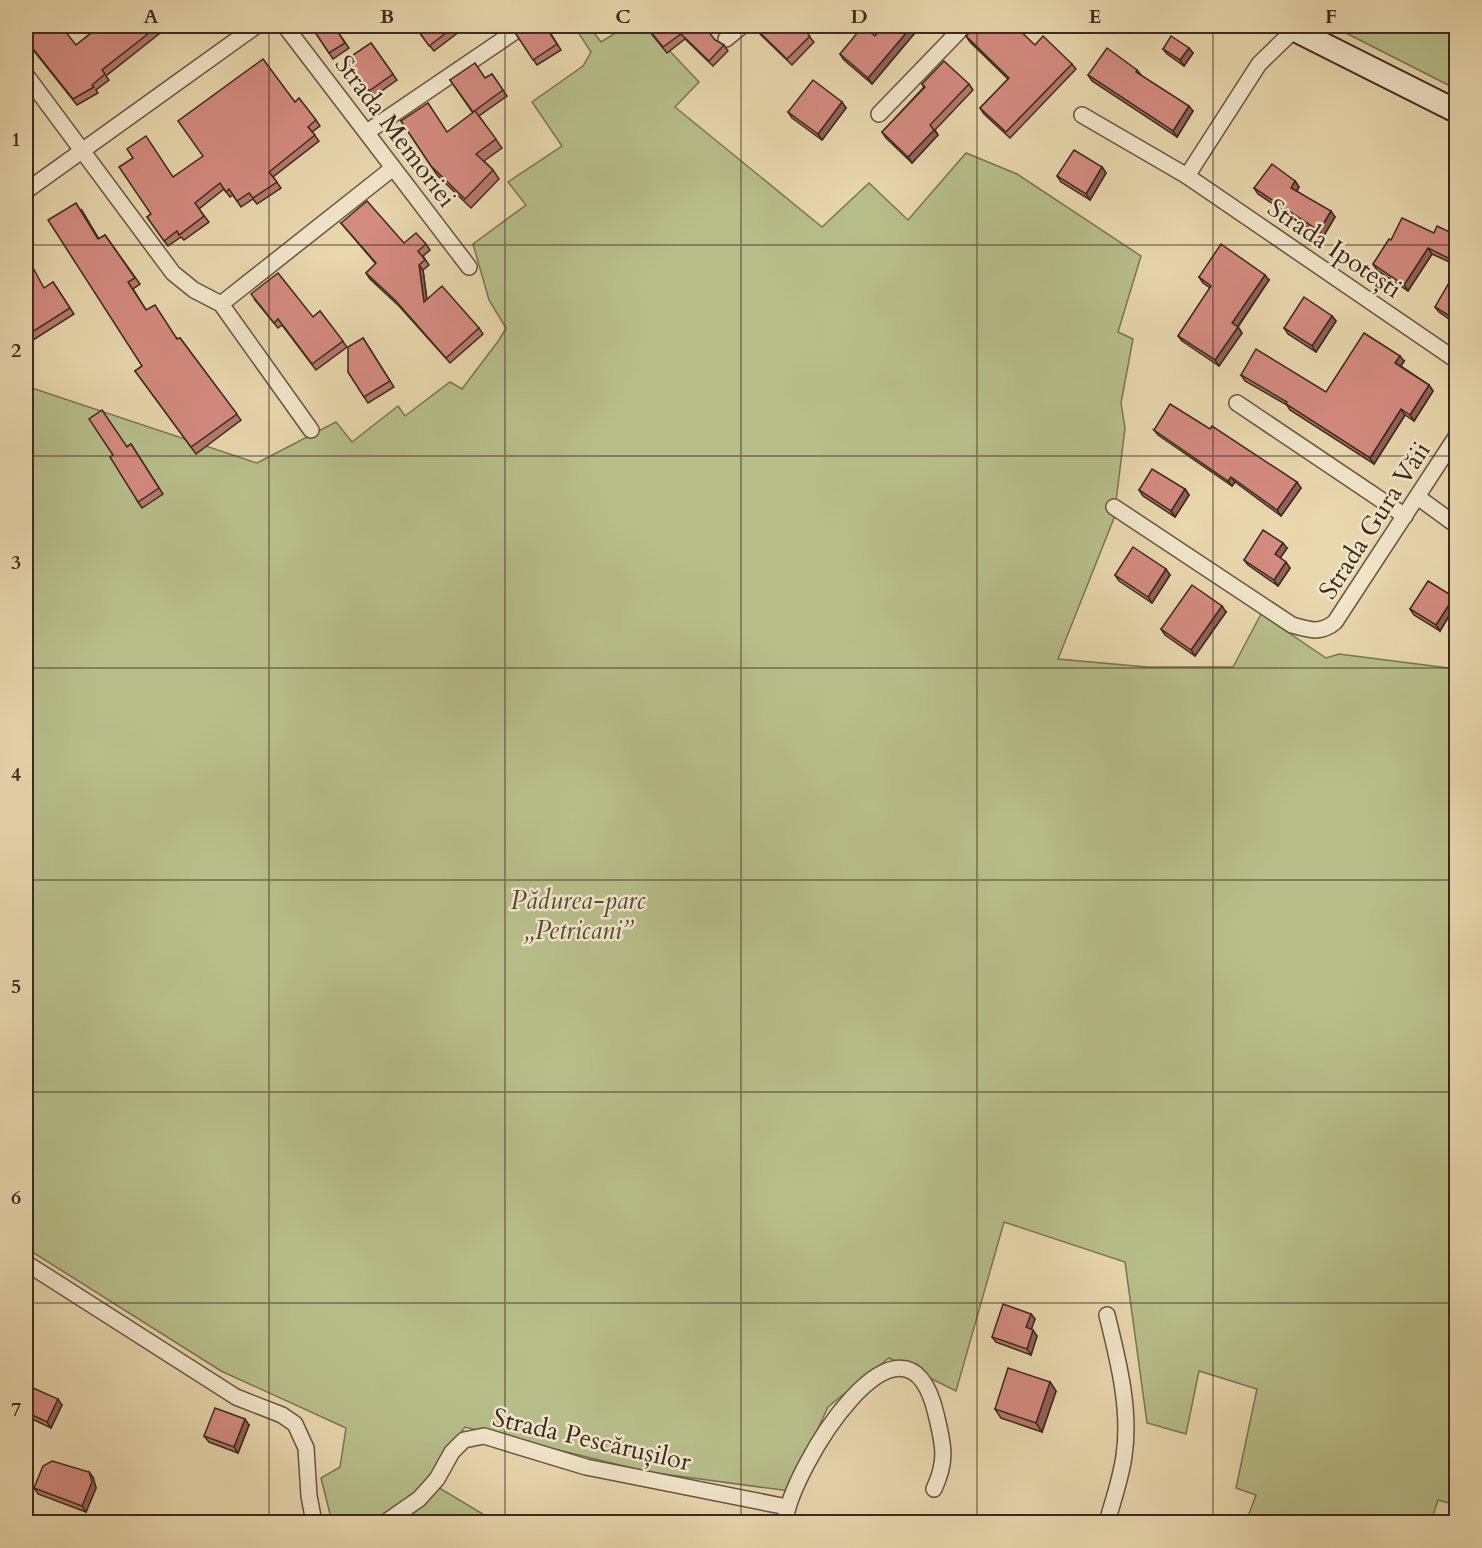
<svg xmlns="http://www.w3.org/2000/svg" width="1482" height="1548" viewBox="0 0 1482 1548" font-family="Cardo,serif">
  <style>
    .green { fill: #b7be8a; stroke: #7a7454; stroke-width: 1.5 }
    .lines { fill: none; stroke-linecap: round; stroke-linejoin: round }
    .street-casing { stroke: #675541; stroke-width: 18 }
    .secondary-casing { stroke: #3c2a1d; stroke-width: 26 }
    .street { stroke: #f1e5ca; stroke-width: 15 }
    .secondary { stroke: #f1e5ca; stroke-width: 22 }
    .wall { fill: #b6786e; stroke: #3c2a1d; stroke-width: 1.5 }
    .shaded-wall { fill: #94615a; stroke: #3c2a1d; stroke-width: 1.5 }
    .building { fill: #d48b80; stroke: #3c2a1d; stroke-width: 1.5 }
    .grid { fill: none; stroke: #3c2a1d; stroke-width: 1.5; stroke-opacity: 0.55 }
    .labels { text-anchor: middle; stroke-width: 5; stroke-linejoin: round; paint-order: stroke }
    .street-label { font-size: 26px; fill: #3c2a1d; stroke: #f1e5ca }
    .park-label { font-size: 26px; font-style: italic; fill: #554833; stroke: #f1e5ca }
    .neatline { fill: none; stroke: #3c2a1d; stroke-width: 2 }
    .grid-label { font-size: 20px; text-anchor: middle; font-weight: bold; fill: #3c2a1d }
  </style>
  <rect width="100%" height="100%" fill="#e9d7ae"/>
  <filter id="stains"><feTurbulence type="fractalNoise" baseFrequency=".00333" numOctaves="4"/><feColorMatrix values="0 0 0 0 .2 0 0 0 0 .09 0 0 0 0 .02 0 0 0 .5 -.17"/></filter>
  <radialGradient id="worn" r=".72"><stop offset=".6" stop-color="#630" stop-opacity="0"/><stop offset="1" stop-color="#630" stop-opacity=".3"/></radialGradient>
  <g class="green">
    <polygon points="574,26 589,26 601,42 627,26 646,26 699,82 675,107 822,227 869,183 908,220 966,153 1017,174 1141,256 1118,332 1133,339 1121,403 1125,428 1114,518 1058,659 1147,667 1233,667 1261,614 1326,658 1339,654 1456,669 1456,1505 1438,1500 1431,1522 1246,1522 1256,1495 1236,1488 1257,1389 1199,1371 1186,1434 1147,1423 1125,1262 1004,1222 956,1391 889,1358 828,1407 789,1491 648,1472 465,1427 426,1480 496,1522 332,1522 321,1478 340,1467 346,1428 221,1371 26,1248 26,386 257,463 336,422 352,442 398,406 405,416 450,382 462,389 499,340 506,328 489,300 473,244 526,205 508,182 562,146 532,102 583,66 591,52"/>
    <polygon points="1332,26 1456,26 1456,89"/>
  </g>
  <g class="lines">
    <g class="street-casing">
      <g id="street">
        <polyline points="285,26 469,267"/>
        <polyline points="726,39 742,26"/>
        <polyline points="26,75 173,273 194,290 221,304 311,430"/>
        <polyline points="879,114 964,26"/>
        <polyline points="1082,115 1187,176 1456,360"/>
        <polyline points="367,132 523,26"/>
        <polyline points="1187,176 1259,64 1295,29"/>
        <polyline points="26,191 256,26"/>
        <polyline points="221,304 393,168"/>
        <polyline points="1237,403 1405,516"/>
        <polyline points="1419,498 1456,525"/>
        <path d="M 1114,507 L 1292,625 C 1309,630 1321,634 1335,622 L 1456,437"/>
        <polyline points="26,1263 236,1397 282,1415 295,1424 306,1448 309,1496 314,1522"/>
        <path d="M 1107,1315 C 1118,1360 1131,1409 1124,1456 C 1121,1478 1113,1501 1107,1522"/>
        <polyline points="386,1522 419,1499 437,1479 452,1452 464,1440 484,1436 586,1467 787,1507"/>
        <path d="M 785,1522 C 790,1470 905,1283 936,1414 C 943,1444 948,1459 934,1489"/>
      </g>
    </g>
    <g class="secondary-casing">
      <polyline id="secondary" points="1287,26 1456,111"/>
    </g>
    <use href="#street" class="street"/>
    <use href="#secondary" class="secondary"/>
  </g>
  <g class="wall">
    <polygon points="100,26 169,26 106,76 109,80 96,90 98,93 77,105 26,41 76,45"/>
    <polygon points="311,26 334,26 349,48 333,59"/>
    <polygon points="414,26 456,26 460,31 434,51"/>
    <polygon points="546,26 561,50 537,65 516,34"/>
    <polygon points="645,26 715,40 724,45 728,51 713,66 685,39 667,53"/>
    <polygon points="760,26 811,26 805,32 814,42 792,65 761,35 756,29"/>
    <polygon points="884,26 927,26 922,31 919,28 872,84 844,60 840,54 875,36"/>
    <polygon points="966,36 1035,45 1072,64 1076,69 1010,138 984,114 980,108 1008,79 970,42"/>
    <polygon points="371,43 397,80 373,97 346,60"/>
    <polygon points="1189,48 1193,53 1184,66 1167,54 1163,49"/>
    <polygon points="1137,70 1142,76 1193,111 1177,137 1092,81 1088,75"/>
    <polygon points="492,74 507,96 479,116 502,148 484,161 493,170 499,179 471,208 437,175 401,121 448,132 473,113 450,80 485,78"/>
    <polygon points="922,84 969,84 973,90 935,130 938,135 912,163 886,138 882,132 924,87"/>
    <polygon points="295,102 316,120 320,126 312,132 319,141 273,177 281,188 257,204 253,199 241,207 233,195 230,197 224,189 199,209 209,222 184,240 181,237 168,246 147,217 151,214 173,177"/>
    <polygon points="846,108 822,140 792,118 788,112"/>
    <polygon points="26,136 31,143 26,147"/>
    <polygon points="1102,167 1106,173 1090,200 1061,182 1057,176"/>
    <polygon points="1295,181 1299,187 1297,191 1335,217 1323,237 1258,194 1254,188"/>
    <polygon points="81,209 99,239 105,235 140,284 133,289 146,310 178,339 180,338 241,420 196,454 135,371 142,366"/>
    <polygon points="341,223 404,243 426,244 430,250 423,256 429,265 423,270 427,300 479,328 483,334 450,363 399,306 370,279 366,273 376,264"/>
    <polygon points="1434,233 1456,235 1456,259 1454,264 1432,254 1408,291 1377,270 1373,264 1391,240"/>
    <polygon points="1199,277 1269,280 1238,327 1242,333 1219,366 1182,341 1178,336 1210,288 1203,283"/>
    <polygon points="53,282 74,314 30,342 26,335 45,288"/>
    <polygon points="1456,285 1456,324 1439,312 1435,307"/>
    <polygon points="255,300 313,317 320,311 347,347 316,370 282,325 278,328"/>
    <polygon points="1332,316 1336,321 1316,352 1288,334 1284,328"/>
    <polygon points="363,338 394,387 368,403 348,372"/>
    <polygon points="1404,361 1401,366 1429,385 1433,391 1414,421 1405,415 1374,464 1290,410 1287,405 1245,381 1241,375 1326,392"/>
    <polygon points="1154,430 1301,488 1281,516 1235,482 1232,486 1158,435"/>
    <polygon points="131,444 163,494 142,508 138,502 113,455"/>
    <polygon points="1185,489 1189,495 1175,517 1143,496 1139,490"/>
    <polygon points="1287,548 1280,558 1290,568 1278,586 1248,565 1244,560"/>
    <polygon points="1115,575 1170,575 1152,603 1119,581"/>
    <polygon points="1456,601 1456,604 1440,631 1414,615 1410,609"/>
    <polygon points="1226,612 1195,656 1165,635 1161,629"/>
    <polygon points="1031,1314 1035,1319 1031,1329 1037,1336 1031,1355 996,1342 992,1337"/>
    <polygon points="1050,1382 1056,1391 1042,1432 1001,1418 995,1409"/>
    <polygon points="26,1403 62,1405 51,1428 26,1416"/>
    <polygon points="249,1425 238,1453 209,1442 204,1436"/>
    <polygon points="89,1472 93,1477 96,1488 86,1512 38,1494 34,1488"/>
  </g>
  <g class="shaded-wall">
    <polygon points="912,26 917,26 919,28 872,84 868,78"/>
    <polygon points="918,26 927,26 922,31"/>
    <polygon points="1189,48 1193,53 1184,66 1180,60"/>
    <polygon points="842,102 846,108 822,140 818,134"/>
    <polygon points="1189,106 1193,111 1177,137 1173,131"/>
    <polygon points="934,130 938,135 912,163 908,157"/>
    <polygon points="1102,167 1106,173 1090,200 1086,194"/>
    <polygon points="1295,181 1299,187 1295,193 1291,188"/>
    <polygon points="1331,211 1335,217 1323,237 1319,231"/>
    <polygon points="1456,244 1456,259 1454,264 1450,259"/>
    <polygon points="1428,248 1432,254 1408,291 1404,285"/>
    <polygon points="419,265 423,270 428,308 424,302"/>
    <polygon points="1265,275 1269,280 1236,329 1232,323"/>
    <polygon points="1332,316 1336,321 1316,352 1312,346"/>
    <polygon points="1238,327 1242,333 1219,366 1215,360"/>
    <polygon points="1400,356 1404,361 1399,369 1395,363"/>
    <polygon points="1429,385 1433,391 1414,421 1410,415"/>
    <polygon points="1401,409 1405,415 1374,464 1370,458"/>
    <polygon points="1231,477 1235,482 1232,486 1228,481"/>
    <polygon points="1297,482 1301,488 1281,516 1277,510"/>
    <polygon points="1185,489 1189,495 1175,517 1171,511"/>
    <polygon points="1283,543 1287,548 1279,560 1275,554"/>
    <polygon points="1286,562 1290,568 1278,586 1274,580"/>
    <polygon points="1166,569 1170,575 1152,603 1148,597"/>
    <polygon points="1454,597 1456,601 1456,604 1440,631 1436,625"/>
    <polygon points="1222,606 1226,612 1195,656 1191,650"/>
    <polygon points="1031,1314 1035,1319 1030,1333 1026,1327"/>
    <polygon points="1033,1330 1037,1336 1031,1355 1027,1349"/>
    <polygon points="1050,1382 1056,1391 1042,1432 1036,1423"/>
    <polygon points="58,1399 62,1405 51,1428 47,1422"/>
    <polygon points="245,1419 249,1425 238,1453 234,1447"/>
    <polygon points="89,1472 93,1477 96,1488 86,1512 82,1506"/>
  </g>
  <g class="building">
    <polygon points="36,26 61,26 76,45 100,26 158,26 102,70 105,74 92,85 94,87 73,99 26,40 26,34"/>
    <polygon points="311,26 334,26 345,43 329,53"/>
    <polygon points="415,26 455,26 429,46"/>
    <polygon points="527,26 545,26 557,44 533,60 516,34"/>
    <polygon points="646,26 704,26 715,40 724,45 709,61 681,34 663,47"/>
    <polygon points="760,26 801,26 800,27 810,36 787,59 756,29"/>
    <polygon points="863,26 875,36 884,26 912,26 868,78 840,54"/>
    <polygon points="977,26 1015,26 1035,45 1043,36 1072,64 1006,132 980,108 1009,78 966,36"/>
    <polygon points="1171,36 1189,48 1180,60 1163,49"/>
    <polygon points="371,43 393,74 369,91 346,60"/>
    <polygon points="1107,48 1137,70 1136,72 1189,106 1173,131 1088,75"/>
    <polygon points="263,59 295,102 299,98 316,120 308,127 315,135 269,172 277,182 253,198 249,193 237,201 229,189 226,192 220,183 195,203 204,216 179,235 177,231 164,241 147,217 151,214 119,167 133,158 127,149 146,136 173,177 203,156 178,121"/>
    <polygon points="944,61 969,84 930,125 934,130 908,157 882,132 925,87 922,84"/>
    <polygon points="475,63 485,78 492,74 503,90 473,112 450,80"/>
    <polygon points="813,80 842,102 818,134 788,112"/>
    <polygon points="428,103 447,132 475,111 496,139 476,154 493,170 465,199 431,166 401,121"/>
    <polygon points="1074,150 1102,167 1086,194 1057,176"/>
    <polygon points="1272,164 1295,181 1291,188 1331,211 1319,231 1254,188"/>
    <polygon points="367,201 404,243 416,233 426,244 418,251 425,260 419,265 424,302 442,286 479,328 446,358 395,300 366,273 376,263 341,223"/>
    <polygon points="76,203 98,239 105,235 135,278 128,282 146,310 155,305 177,339 180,338 237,414 191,447 135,371 142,366 48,220"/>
    <polygon points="1402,218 1434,233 1437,226 1456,235 1456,244 1450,259 1428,248 1404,285 1373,264 1389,239 1391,240"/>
    <polygon points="1221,244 1265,275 1232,323 1238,327 1215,360 1178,336 1211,286 1199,277"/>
    <polygon points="26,255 44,288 53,282 70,308 26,336"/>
    <polygon points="278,273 313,317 320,311 343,341 312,364 278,319 274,323 251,294"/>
    <polygon points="1450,281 1456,285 1456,320 1435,307"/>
    <polygon points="1304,297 1332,316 1312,346 1284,328"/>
    <polygon points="1364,333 1400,356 1395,363 1429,385 1410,415 1401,409 1370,458 1286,404 1287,402 1241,375 1256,349 1326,392"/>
    <polygon points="363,338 390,381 364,397 348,372 348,347"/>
    <polygon points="1170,404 1210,429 1212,426 1297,482 1277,510 1231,477 1228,481 1154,430"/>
    <polygon points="102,410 127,447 131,444 159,488 138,502 110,457 113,455 89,419"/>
    <polygon points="1152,469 1185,489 1171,511 1139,490"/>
    <polygon points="1263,530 1283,543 1275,554 1286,562 1274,580 1244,560"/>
    <polygon points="1133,547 1166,569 1148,597 1115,575"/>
    <polygon points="1456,579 1456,592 1450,587"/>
    <polygon points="1428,581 1454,597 1436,625 1410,609"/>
    <polygon points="1192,585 1222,606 1191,650 1161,629"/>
    <polygon points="1003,1304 1031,1314 1026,1327 1033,1330 1027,1349 992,1337"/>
    <polygon points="1008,1368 1050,1382 1036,1423 995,1409"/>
    <polygon points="33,1388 58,1399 47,1422 26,1412 26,1403"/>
    <polygon points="215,1408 245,1419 234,1447 204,1436"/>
    <polygon points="52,1461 89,1472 92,1482 82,1506 34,1488 43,1466"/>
  </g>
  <path class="grid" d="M 269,26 L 269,1522M 505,26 L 505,1522M 741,26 L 741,1522M 977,26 L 977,1522M 1213,26 L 1213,1522M 26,245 L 1456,245M 26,456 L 1456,456M 26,668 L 1456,668M 26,880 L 1456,880M 26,1092 L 1456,1092M 26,1303 L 1456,1303"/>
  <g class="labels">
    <g class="street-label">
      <text transform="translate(396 131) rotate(53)" y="9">Strada Memoriei</text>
      <text transform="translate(1335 248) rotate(34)" y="9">Strada Ipotești</text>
      <text transform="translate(1374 520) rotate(-57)" y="9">Strada Gura Văii</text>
      <text transform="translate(592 1439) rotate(13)" y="9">Strada Pescărușilor</text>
    </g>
    <g class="park-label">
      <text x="578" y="909">Pădurea-parc<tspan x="578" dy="30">„Petricani”</tspan></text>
    </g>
  </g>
  <rect width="1482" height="1548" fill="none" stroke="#e9d7ae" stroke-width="66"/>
  <rect x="33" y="33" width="1416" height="1482" class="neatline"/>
  <g class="grid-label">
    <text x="151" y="23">A</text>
    <text x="387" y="23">B</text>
    <text x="623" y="23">C</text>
    <text x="859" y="23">D</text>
    <text x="1095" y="23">E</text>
    <text x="1331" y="23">F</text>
    <text x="16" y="146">1</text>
    <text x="16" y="357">2</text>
    <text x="16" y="569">3</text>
    <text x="16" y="781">4</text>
    <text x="16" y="993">5</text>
    <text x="16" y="1204">6</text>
    <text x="16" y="1416">7</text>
  </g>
  <rect width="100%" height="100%" filter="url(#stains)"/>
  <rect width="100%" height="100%" fill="url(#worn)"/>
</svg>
